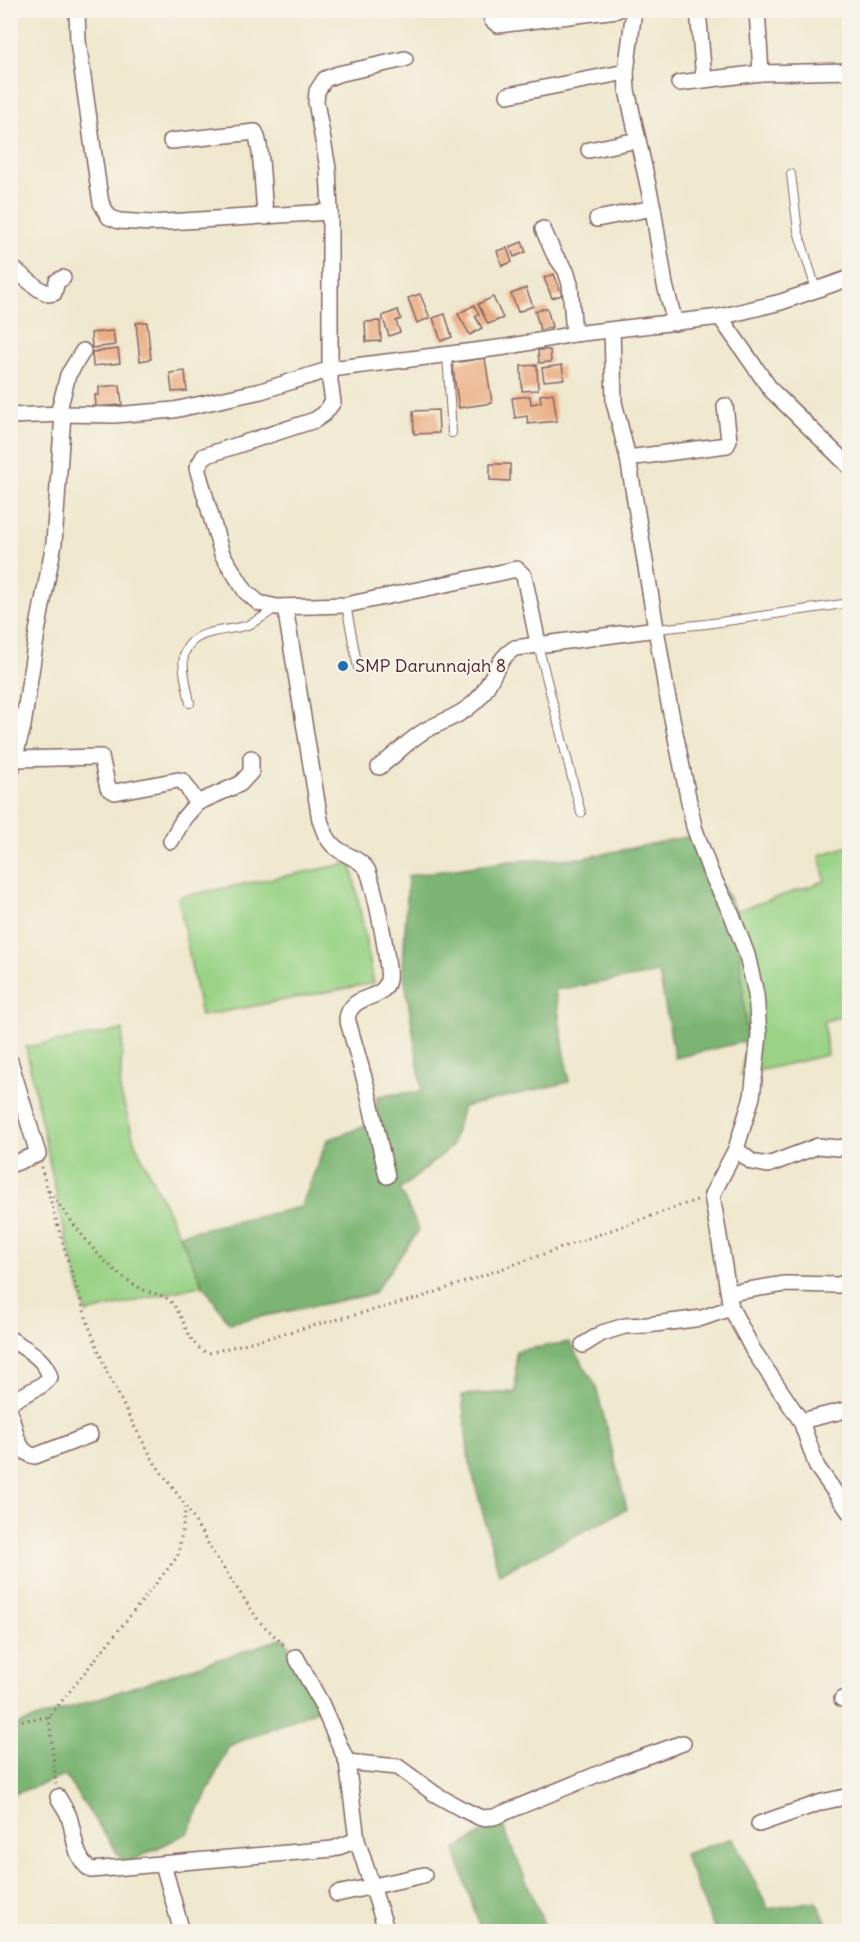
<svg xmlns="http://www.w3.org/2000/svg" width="860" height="1942" viewBox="0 0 860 1942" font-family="Delius,sans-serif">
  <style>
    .green { fill: #9ad386; stroke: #727958; stroke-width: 1.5 }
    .forest { fill: #7bb573; stroke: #626a4f; stroke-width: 1.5 }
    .building { fill: #ebad84 }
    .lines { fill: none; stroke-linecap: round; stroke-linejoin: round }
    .lane-casing { stroke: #846564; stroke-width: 10 }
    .street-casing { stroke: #846564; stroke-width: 18 }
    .path { stroke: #846564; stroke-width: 3; stroke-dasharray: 1.5 4.5; stroke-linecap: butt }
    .lane { stroke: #fff; stroke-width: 8 }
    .street { stroke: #fff; stroke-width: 15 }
    .poi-dot { fill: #1f6fb2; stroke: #f7f3e8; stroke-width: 2 }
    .labels { text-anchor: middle; stroke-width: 4.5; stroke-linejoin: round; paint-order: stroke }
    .poi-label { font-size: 18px; fill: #4a1f2b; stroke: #f7f3e8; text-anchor: start }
  </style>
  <rect width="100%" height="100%" fill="#f7f3e8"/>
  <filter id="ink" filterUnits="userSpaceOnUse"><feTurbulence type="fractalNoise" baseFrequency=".0167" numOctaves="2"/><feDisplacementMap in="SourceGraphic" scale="12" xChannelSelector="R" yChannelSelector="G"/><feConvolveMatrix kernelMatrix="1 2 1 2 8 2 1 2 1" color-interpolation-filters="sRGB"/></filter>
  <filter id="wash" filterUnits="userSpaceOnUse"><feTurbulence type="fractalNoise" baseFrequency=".008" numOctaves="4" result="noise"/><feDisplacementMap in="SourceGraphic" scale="24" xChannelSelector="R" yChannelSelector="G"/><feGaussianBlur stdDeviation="1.35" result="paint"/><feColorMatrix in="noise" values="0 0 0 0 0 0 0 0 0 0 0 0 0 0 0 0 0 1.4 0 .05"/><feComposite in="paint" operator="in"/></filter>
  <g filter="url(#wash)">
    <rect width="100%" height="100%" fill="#efe8ce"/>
    <g class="green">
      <polygon points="849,846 849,1015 824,1021 827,1055 741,1075 747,1041 736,911 825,881 820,855"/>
      <polygon points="351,863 374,983 201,1016 178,897"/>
      <polygon points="123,1030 120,1091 135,1143 203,1285 86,1313 60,1213 26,1047"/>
    </g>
    <g class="forest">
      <polygon points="695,835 736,911 747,1041 675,1058 659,973 555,990 569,1082 463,1107 451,1147 400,1190 419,1230 373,1294 229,1323 203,1285 179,1234 301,1207 327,1140 376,1122 377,1096 422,1091 403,967 408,876 511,861 583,858"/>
      <polygon points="569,1342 596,1386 627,1509 499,1574 469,1461 462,1395 516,1392 516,1351"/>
      <polygon points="284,1638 327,1706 229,1746 188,1833 125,1864 65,1776 11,1795 10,1727"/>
      <polygon points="501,1821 547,1931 481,1931 455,1850"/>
      <polygon points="733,1838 768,1909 816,1901 831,1931 715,1931 684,1854"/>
    </g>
    <g id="blocks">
      <g class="building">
        <polygon points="522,242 526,252 514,257 510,247"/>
        <polygon points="507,248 512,262 502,266 497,251"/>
        <polygon points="554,274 562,295 552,298 544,278"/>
        <polygon points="526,288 533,306 518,312 511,294"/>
        <polygon points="420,294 430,318 417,323 408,298"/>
        <polygon points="493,297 503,318 488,324 478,304"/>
        <polygon points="474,305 479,314 475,316 482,328 470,335 458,314"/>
        <polygon points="547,308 552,327 540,330 535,311"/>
        <polygon points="398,310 401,319 396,321 400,332 389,336 382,316"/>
        <polygon points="445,314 452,337 441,341 433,318"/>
        <polygon points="380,321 381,341 366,342 365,322"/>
        <polygon points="147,322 151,359 140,361 136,323"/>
        <polygon points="113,331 115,345 92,348 91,333"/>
        <polygon points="118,349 120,363 93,366 92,352"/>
        <polygon points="538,350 550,350 551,362 539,363"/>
        <polygon points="485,358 492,403 459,408 452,363"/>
        <polygon points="537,365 538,390 522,391 521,366"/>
        <polygon points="562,365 564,379 544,381 542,368"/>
        <polygon points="185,371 187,391 172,392 170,373"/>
        <polygon points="120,385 122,405 96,407 95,395 99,395 99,387"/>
        <polygon points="553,393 557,421 528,424 527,416 515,418 512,398 530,396 531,404 541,402 540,395"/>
        <polygon points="438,410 439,433 414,434 413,411"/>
        <polygon points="490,464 510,464 510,481 490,480"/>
      </g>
    </g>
  </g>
  <g filter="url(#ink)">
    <use href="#blocks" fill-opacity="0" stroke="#846564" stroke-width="1.5"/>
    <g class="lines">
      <g class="lane-casing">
        <g id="lane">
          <polyline points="791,174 798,231 816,289"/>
          <polyline points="447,354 452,433"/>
          <polyline points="346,605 358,668"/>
          <polyline points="657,629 706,624 850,603"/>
          <polyline points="538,645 581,813"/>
          <path d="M 190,703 C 188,690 180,664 185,652 C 194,628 228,632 248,625 C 258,621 267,614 276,608"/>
        </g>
      </g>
      <g class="street-casing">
        <g id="street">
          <polyline points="77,10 78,41 98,184 101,203 109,217 119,221 151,223 330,212 330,381 333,402 324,414 315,420 204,456 197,468 222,554 246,592 259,603 277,607 346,605 517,569 524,576 538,643"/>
          <polyline points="490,10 492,20 498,25 617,10"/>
          <polyline points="634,10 626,72 627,90 653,208 665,285 675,323"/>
          <polyline points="698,10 704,79"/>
          <polyline points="757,10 761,73"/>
          <polyline points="679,83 761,73 850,71"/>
          <polyline points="508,95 626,72"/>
          <path d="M 171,141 L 255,132 C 263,146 262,198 266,217"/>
          <polyline points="589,150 638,140"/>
          <polyline points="330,212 328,168 316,102 317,91 325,79 338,74 405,59"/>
          <polyline points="597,219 653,208"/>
          <polyline points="543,229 554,254 566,271 570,284 574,334"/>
          <polyline points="10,266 39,289 49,294 54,293 57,281 63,278"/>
          <polyline points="720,317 771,390 850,467"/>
          <polyline points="612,330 614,402 628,458 666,689 681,762 694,827 710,871 732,915 747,955 756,994 759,1035 752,1097 736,1149 712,1195 731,1308 753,1350 801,1421 817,1467 850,1513"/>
          <polyline points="58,414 68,375 83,351"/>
          <polyline points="10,416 63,414 114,415 174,410 261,391 331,369 506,347 574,334 720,317 781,302 850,278"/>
          <polyline points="628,458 727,445 729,440 725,406"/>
          <path d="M 285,607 L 320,820 C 324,832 328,843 339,850 C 349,857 358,858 366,868 C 373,876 391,969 388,980 C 383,1003 353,991 347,1018 L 367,1088 L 387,1176"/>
          <polyline points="15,759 101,757 108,788 115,792 178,780 183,781 197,803 184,818 171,841"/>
          <path d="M 379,767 C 395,756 408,740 426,730 C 443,721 460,716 474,703 C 492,688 494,660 515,648 L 657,629"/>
          <polyline points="10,775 23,726 37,632 54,543 63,414"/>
          <polyline points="197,803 240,784 251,772 251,758"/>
          <polyline points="10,1061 38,1154 10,1165"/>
          <polyline points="736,1149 752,1162 768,1165 818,1146 838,1148 850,1146"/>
          <polyline points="729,1293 785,1284 838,1285 850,1282"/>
          <path d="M 10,1339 C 26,1349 45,1358 50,1377 C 42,1389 23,1393 10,1403"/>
          <polyline points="583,1345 602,1333 625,1326 647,1325 702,1318 731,1308"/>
          <path d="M 10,1412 C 15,1427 16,1453 35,1456 L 90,1435"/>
          <polyline points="801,1421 850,1409"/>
          <polyline points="296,1657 321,1703 347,1762 357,1840 387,1932"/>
          <polyline points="842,1699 850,1700"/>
          <polyline points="347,1762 398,1767 435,1794 460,1808 481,1818 494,1817 610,1769 683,1743"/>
          <path d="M 58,1797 C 61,1803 65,1808 68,1814 C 75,1832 73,1858 91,1870 L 333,1849 L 357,1840"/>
          <polyline points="759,1824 822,1802 850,1796"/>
          <polyline points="163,1864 182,1932"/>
          <polyline points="337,1894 424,1875"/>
        </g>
      </g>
      <g class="path">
        <polyline points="41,1167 67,1258 89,1326 107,1372 134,1426 156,1465 186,1506 214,1554 259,1621 286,1647"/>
        <path d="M 49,1191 C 70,1218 90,1250 117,1272 C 124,1278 135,1286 144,1290 C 154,1294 164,1294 172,1303 C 186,1319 187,1347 209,1353 L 419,1298 L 699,1199"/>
        <polyline points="49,1717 56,1784"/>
        <polyline points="10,1722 49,1717 178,1556 186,1507"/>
      </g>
      <use href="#lane" class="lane"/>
      <use href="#street" class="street"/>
    </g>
  </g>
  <circle class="poi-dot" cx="343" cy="666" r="6"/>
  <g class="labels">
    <g class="poi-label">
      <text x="355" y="672">SMP Darunnajah 8</text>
    </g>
  </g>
  <rect width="860" height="1942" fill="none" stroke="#f7f3e8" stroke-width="36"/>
</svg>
